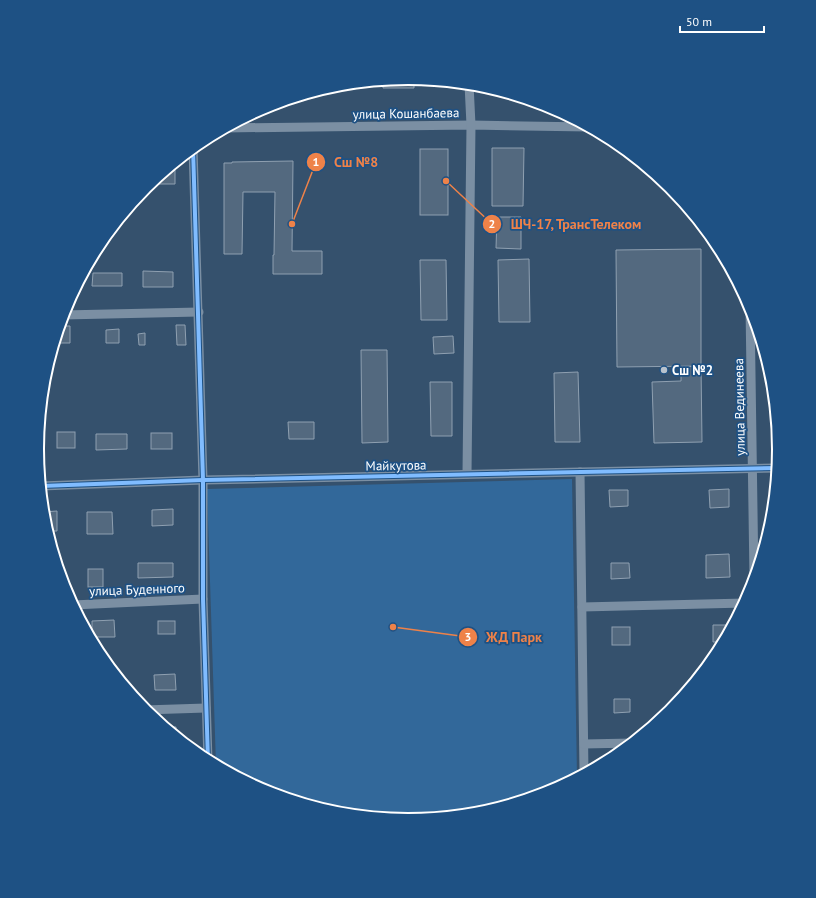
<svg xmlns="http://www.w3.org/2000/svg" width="816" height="898" viewBox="0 0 816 898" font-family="'PT Sans',sans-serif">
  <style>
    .green { fill: #32689a }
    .building { fill: #53697f; stroke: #8fa0b1 }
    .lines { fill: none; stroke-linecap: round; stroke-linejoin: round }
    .street { stroke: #7b8fa3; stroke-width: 9 }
    .cycleway-casing { stroke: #1e5184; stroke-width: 6 }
    .cycleway { stroke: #80bcff; stroke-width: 4 }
    .poi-dot { fill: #b8c2cc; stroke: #1e5184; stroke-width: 1.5 }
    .labels { text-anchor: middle; stroke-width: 3.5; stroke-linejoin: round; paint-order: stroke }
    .street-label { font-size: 13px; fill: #fff; stroke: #1e5184 }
    .poi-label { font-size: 13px; font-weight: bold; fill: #fff; stroke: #1e5184; text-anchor: start }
    .rim { fill: none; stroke: #fff; stroke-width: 2 }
    .leader { fill: none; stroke: #ee8249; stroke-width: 1.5 }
    .callout-dot { fill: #ee8249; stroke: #1e5184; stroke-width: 1.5 }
    .mark-label { font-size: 12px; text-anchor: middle; font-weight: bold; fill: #fff }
    .callout-label { font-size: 14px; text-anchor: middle; font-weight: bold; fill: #ee8249; stroke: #1e5184; stroke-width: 3.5; stroke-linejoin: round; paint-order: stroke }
  </style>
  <rect width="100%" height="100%" fill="#35516d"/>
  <polygon class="green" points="572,479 577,777 550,792 480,813 408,820 335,813 266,792 216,765 207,489"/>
  <g class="building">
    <polygon points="408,78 414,79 414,88 383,88 383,81"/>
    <polygon points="492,148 524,148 523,206 492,206"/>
    <rect x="420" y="149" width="28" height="66"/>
    <polygon points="293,161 292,251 322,251 322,274 273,274 273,255 274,255 275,192 243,192 242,254 224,254 224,163 232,163 232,162"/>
    <polygon points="166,170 175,170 175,184 149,184"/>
    <polygon points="497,217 521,217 521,249 496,248"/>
    <polygon points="701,249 701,366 617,367 616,250"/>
    <polygon points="529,259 530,322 499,322 498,260"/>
    <polygon points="420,260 446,260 447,320 421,320"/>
    <polygon points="143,271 173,272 173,287 143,287"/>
    <polygon points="93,273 122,273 122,286 92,286"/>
    <polygon points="176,325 185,325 186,345 177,345"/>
    <polygon points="60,326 70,326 70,343 55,343"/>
    <polygon points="119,329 119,343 106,343 106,330"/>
    <polygon points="145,333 145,345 139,345 138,334"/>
    <polygon points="453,336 454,353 434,354 433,337"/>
    <polygon points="361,350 387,350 388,442 362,443"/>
    <polygon points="701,366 702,442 654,443 652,382 681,381 681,367"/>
    <polygon points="578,372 580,442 555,442 554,373"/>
    <polygon points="430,382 452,382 452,436 431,436"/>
    <polygon points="288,422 314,422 314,439 289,439"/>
    <rect x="57" y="432" width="18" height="16"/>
    <rect x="151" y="433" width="21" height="16"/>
    <polygon points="96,434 127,434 127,449 96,450"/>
    <polygon points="729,489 729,507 710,508 709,490"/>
    <polygon points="609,490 628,490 628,506 610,507"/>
    <polygon points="173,509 173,525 152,526 152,510"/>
    <polygon points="57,511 57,531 47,531 43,512"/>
    <polygon points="87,512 112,512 113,534 87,534"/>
    <polygon points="729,554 730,577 706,578 706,555"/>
    <polygon points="138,563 173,563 173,577 138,578"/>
    <polygon points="611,563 629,563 630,578 611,579"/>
    <rect x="88" y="569" width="15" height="18"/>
    <polygon points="114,620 115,637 92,637 92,621"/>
    <rect x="158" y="621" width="17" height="13"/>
    <polygon points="713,625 732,625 723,642 713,642"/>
    <rect x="612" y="627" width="18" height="18"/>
    <polygon points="175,674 176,690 155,690 154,675"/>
    <polygon points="614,699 630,699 630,712 614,713"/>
    <polygon points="165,727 176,727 176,736"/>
  </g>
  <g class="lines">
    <g class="street">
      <polyline points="224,128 471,125 589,127"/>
      <polyline points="193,148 203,480 203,599 208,761"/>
      <polyline points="750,306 754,579"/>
      <polyline points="63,315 199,312"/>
      <polyline points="580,472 584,773"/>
      <polyline points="467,474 471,125 469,84"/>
      <polyline points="41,486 203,480 777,468"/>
      <polyline points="73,605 203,599"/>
      <polyline points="582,607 745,603"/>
      <polyline points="144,710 206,708"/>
      <polyline points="584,744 632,743"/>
    </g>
    <g class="cycleway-casing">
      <g id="cycleway">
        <polyline points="193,148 203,480 203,599 208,761"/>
        <polyline points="41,486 203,480 777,468"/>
      </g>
    </g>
    <use href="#cycleway" class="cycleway"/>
  </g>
  <circle class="poi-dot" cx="664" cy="370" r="4"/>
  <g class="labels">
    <g class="street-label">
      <text transform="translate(406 113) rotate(-1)" y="5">улица Кошанбаева</text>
      <text transform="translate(739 407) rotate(-91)" y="5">улица Вединеева</text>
      <text transform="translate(396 465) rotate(-1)" y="5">Майкутова</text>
      <text transform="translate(137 589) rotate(-2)" y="5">улица Буденного</text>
    </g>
    <g class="poi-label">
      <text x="672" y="375">Сш №2</text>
    </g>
  </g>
  <path d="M0 0H816V898H0ZM44 449a364 364 0 1 1 728 0a364 364 0 1 1-728 0Z" fill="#1e5184" fill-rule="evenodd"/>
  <path class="rim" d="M44 449a364 364 0 1 1 728 0a364 364 0 1 1-728 0Z"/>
  <path class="leader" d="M292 224L316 162M446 181L492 224M393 627L468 637"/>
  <g class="callout-dot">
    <circle cx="292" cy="224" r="4"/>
    <circle cx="446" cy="181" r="4"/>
    <circle cx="393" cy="627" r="4"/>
    <circle cx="316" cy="162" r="10"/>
    <circle cx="492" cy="224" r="10"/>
    <circle cx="468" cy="637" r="10"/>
  </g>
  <g class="mark-label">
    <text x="316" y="166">1</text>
    <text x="492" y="228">2</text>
    <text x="468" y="641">3</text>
  </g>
  <g class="callout-label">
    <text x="356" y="167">Сш №8</text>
    <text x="576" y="229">ШЧ-17, ТрансТелеком</text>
    <text x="514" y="642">ЖД Парк</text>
  </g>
  <path d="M680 26v6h84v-6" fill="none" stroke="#ffffff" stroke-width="2"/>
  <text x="686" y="26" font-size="12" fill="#ffffff" stroke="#1e5184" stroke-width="3" paint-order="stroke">50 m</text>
</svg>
